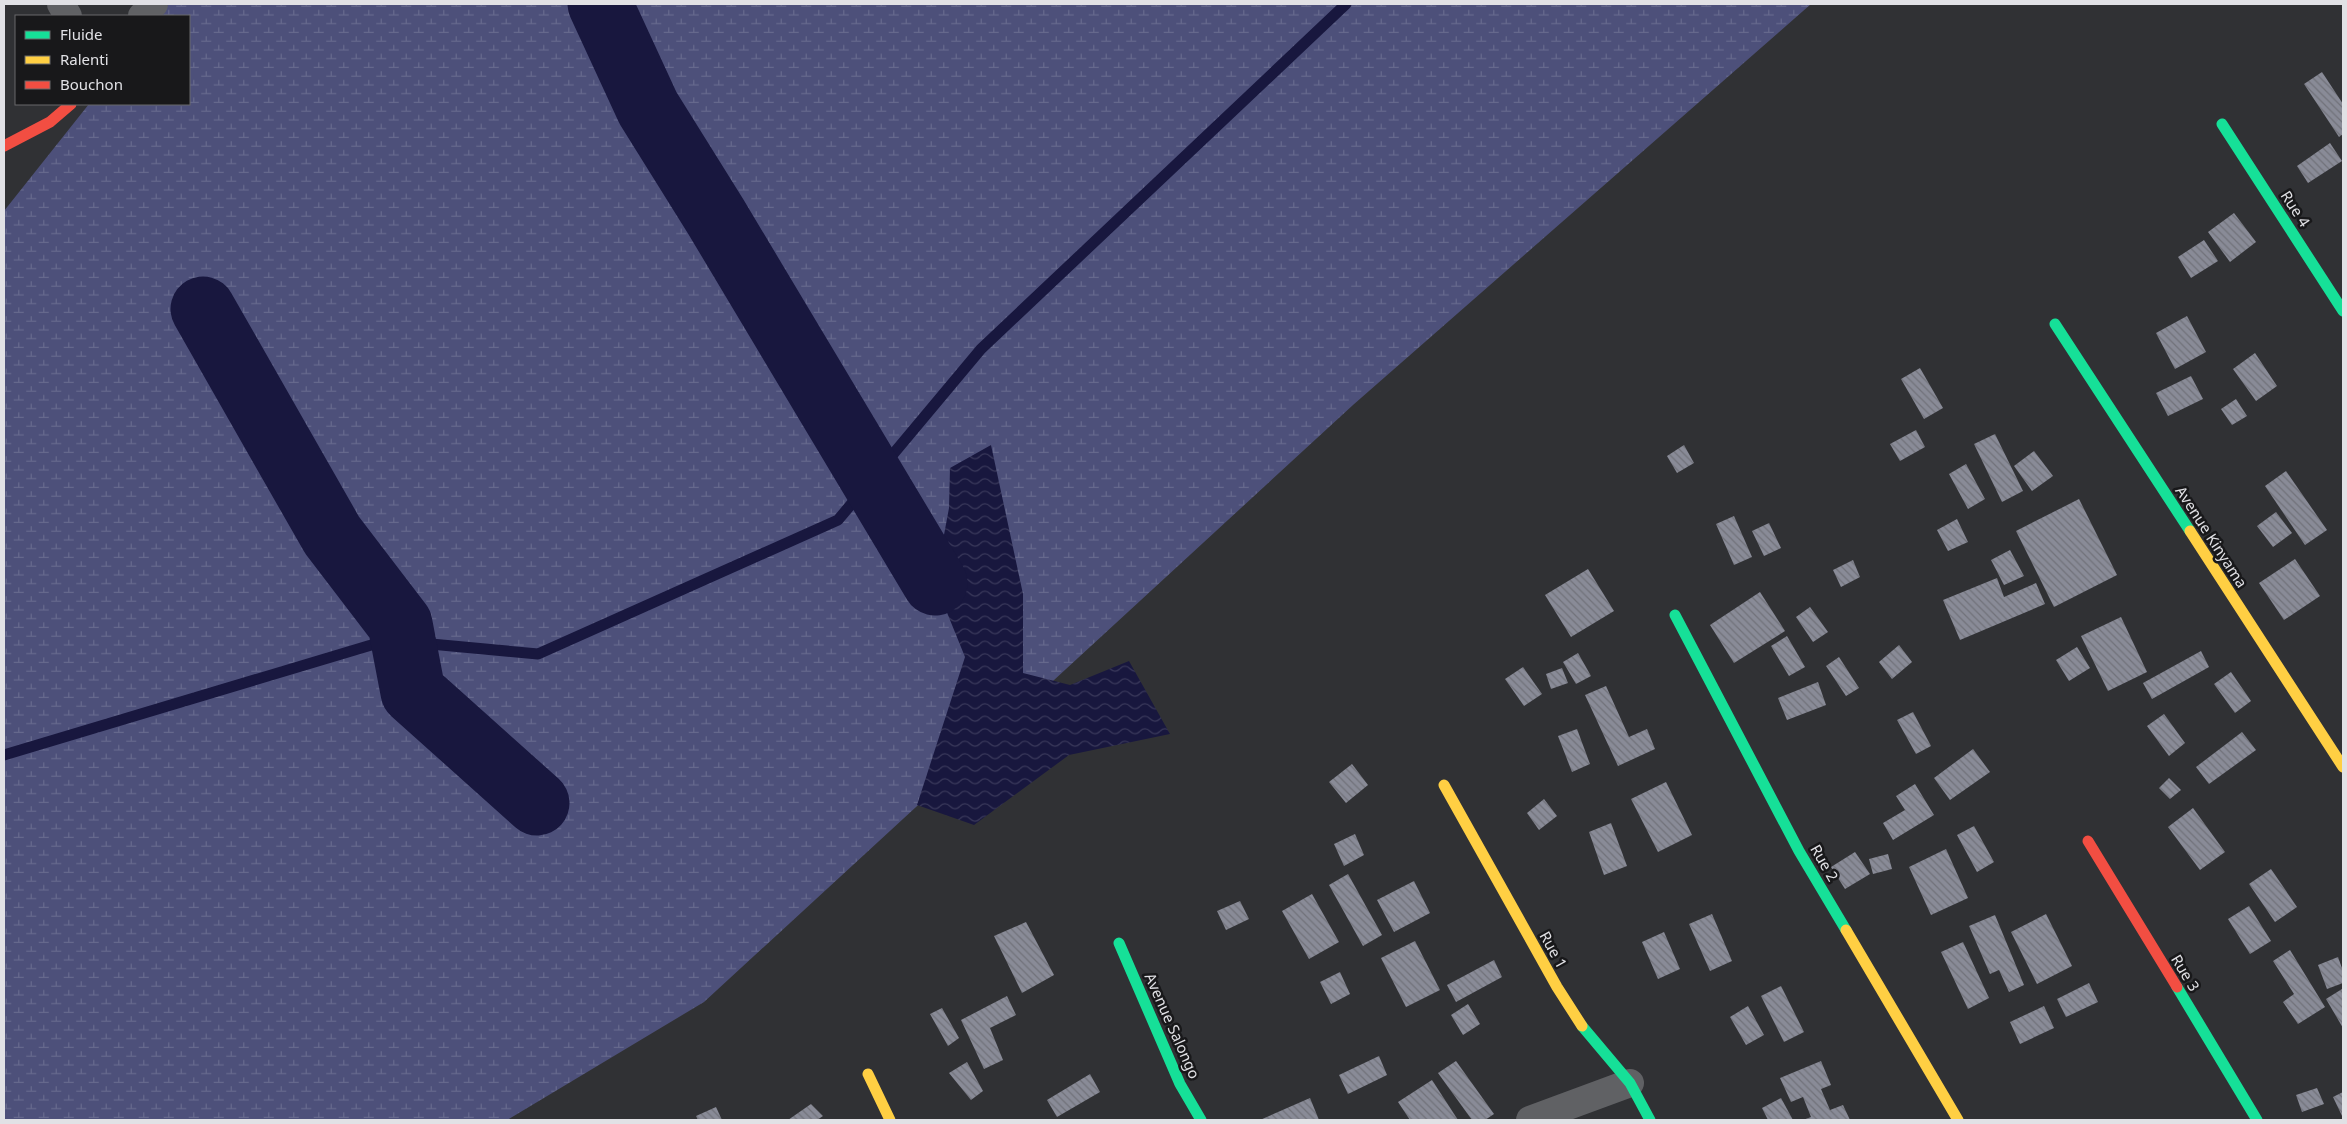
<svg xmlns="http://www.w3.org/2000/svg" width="2347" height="1124" viewBox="0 0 2347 1124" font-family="'Noto Sans',sans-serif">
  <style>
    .wetland { fill: url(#wetland-marsh) }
    .water { fill: url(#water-waves) }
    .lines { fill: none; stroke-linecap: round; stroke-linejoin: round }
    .stream { stroke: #18173e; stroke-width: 11 }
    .river { stroke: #18173e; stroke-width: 65 }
    .building { fill: url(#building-back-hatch) }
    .street { stroke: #606164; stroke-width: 28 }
    .fast { stroke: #16e098; stroke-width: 11 }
    .slow { stroke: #ffcf43; stroke-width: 11 }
    .jam { stroke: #f24e42; stroke-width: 11 }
    .labels { text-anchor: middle; stroke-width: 5; stroke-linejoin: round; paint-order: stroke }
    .street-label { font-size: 15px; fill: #e1e1e5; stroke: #18181a }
  </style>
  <defs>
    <pattern id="wetland-marsh" width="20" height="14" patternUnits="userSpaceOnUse" patternTransform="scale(1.25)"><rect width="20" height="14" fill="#4d507a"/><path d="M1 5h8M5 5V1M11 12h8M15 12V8" fill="none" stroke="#66698d"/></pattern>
    <pattern id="water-waves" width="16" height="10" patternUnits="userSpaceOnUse" patternTransform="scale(1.25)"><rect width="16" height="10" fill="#18173e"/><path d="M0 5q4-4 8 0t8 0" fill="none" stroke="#39385a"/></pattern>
    <pattern id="building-back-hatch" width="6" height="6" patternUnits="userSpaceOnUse" patternTransform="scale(1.25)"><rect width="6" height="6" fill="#898b97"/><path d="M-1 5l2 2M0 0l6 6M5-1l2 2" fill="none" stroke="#71727a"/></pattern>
  </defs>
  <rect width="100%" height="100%" fill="#303134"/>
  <polygon class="wetland" points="169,4 1811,4 1353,405 704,1002 507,1120 4,1120 4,211 89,104 189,104 189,16 159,16"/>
  <polygon class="water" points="991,445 1023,594 1023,673 1070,685 1129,661 1170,734 1069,755 974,825 917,805 965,657 935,583 949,508 950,468"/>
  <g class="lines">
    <polyline class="stream" points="4,755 388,640 538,654 838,520 981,349 1346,4"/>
    <g class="river">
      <polyline points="600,4 648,108 716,217 935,583"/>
      <polyline points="203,309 332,535 400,624 413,692 537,803"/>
    </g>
  </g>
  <g class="building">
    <polygon points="2322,72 2343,104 2343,134 2339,137 2304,84"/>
    <polygon points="2330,143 2342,161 2308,183 2297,166"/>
    <polygon points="2234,213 2256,242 2230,262 2208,232"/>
    <polygon points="2204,240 2218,261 2191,278 2178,257"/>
    <polygon points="2187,316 2206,352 2175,369 2156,333"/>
    <polygon points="2255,353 2277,386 2256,401 2233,369"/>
    <polygon points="1920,368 1943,408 1924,419 1901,379"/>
    <polygon points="2191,376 2203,399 2168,416 2156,393"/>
    <polygon points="2236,399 2247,416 2232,425 2221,409"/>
    <polygon points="1916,430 1925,447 1900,461 1890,444"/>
    <polygon points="1995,434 2023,491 2002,502 1974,444"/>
    <polygon points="1684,445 1694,463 1677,473 1667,456"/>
    <polygon points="2034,451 2053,476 2032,491 2014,466"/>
    <polygon points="1966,464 1985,499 1968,509 1949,474"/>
    <polygon points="2286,471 2327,530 2305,545 2265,486"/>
    <polygon points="2079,499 2117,575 2054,607 2016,531"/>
    <polygon points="2276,512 2292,533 2273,547 2257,526"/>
    <polygon points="1734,516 1752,557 1734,565 1716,524"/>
    <polygon points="1957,519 1968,542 1948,551 1937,530"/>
    <polygon points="1769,523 1781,548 1764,556 1752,531"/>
    <polygon points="2010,550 2024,576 2004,585 1991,560"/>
    <polygon points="2295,559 2320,596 2284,620 2259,583"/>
    <polygon points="1853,560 1860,577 1841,587 1833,570"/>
    <polygon points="1588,569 1614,611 1571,637 1545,595"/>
    <polygon points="1997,578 2004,597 2036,583 2045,604 1960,640 1943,600"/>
    <polygon points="1760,592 1785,631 1734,663 1710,625"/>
    <polygon points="1810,607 1828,632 1813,642 1796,617"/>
    <polygon points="2121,617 2147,672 2108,691 2081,636"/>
    <polygon points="1787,636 1805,667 1789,676 1771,646"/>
    <polygon points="1899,645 1912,662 1892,679 1879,662"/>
    <polygon points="2077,647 2090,668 2069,681 2056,660"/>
    <polygon points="2201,651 2209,667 2152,699 2143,683"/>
    <polygon points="1578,653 1591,676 1576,684 1563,662"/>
    <polygon points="1839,657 1859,688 1846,696 1826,666"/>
    <polygon points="1523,667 1542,694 1524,706 1505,679"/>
    <polygon points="1562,668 1568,683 1551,689 1546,674"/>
    <polygon points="2231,672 2251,701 2235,713 2214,684"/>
    <polygon points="1818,682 1826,705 1787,720 1778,698"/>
    <polygon points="1606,686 1629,737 1647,729 1655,749 1618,766 1585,695"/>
    <polygon points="1913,712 1931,746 1916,754 1897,720"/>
    <polygon points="2164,714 2185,743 2169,756 2147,726"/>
    <polygon points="1577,729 1590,764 1572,772 1558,736"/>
    <polygon points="2242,732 2256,750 2209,784 2196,767"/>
    <polygon points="1973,749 1990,772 1950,800 1934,778"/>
    <polygon points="1352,764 1368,785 1346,803 1329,782"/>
    <polygon points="2169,778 2181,790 2170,799 2159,788"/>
    <polygon points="1666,782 1692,835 1658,852 1631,799"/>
    <polygon points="1915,784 1934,815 1893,840 1883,823 1905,810 1896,796"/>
    <polygon points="1544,799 1557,816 1539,830 1527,813"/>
    <polygon points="2193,808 2225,852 2200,870 2168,827"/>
    <polygon points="1611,823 1627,866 1604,875 1589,832"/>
    <polygon points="1974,826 1994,862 1977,872 1957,835"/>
    <polygon points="1355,834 1364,855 1344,866 1334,844"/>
    <polygon points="1946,849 1968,898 1931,915 1909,867"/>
    <polygon points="1855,852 1870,874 1845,889 1831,867"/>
    <polygon points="1888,854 1892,869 1873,874 1869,859"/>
    <polygon points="2271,869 2297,907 2275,922 2249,884"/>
    <polygon points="1348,874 1382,935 1363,946 1329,885"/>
    <polygon points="1414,881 1430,913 1394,932 1377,900"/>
    <polygon points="1312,894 1339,942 1309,959 1282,911"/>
    <polygon points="1240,901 1249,919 1226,930 1217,911"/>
    <polygon points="2249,906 2271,941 2250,954 2228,919"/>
    <polygon points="1712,914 1732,961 1710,971 1689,924"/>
    <polygon points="2046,914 2072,966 2037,984 2011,932"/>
    <polygon points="1995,915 2024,985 2009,992 1999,970 1990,974 1969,926"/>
    <polygon points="1026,922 1054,975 1022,993 994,936"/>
    <polygon points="1664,932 1680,969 1658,979 1642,942"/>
    <polygon points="1415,941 1440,990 1406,1007 1381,958"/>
    <polygon points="1963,942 1989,998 1968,1009 1941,952"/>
    <polygon points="2290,950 2325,1007 2298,1024 2283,1002 2294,994 2273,961"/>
    <polygon points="2338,957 2343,971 2343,983 2327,989 2318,965"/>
    <polygon points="1494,960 1502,977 1456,1002 1447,985"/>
    <polygon points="1340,972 1350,994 1331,1004 1320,982"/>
    <polygon points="2089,983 2098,1002 2066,1017 2057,999"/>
    <polygon points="1781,986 1804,1032 1784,1042 1761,996"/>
    <polygon points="2342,989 2343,991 2343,1028 2326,999"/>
    <polygon points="1007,996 1016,1015 990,1028 1003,1060 984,1069 961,1020"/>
    <polygon points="1468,1004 1480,1024 1463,1035 1451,1015"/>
    <polygon points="1748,1006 1764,1035 1746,1045 1730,1017"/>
    <polygon points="2044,1006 2054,1028 2020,1044 2010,1022"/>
    <polygon points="942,1008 959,1038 948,1046 930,1014"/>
    <polygon points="1379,1056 1387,1075 1348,1094 1339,1075"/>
    <polygon points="1456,1061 1494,1114 1485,1120 1472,1120 1438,1073"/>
    <polygon points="1821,1061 1831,1085 1821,1089 1830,1110 1843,1105 1850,1120 1803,1120 1811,1117 1803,1097 1791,1102 1780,1078"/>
    <polygon points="967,1062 983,1091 971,1100 949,1073"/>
    <polygon points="1090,1074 1100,1092 1057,1117 1047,1100"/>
    <polygon points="1432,1080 1458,1120 1410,1120 1398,1102"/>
    <polygon points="2317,1088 2324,1104 2302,1112 2296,1095"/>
    <polygon points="2343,1092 2343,1118 2333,1097"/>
    <polygon points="1310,1098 1319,1120 1260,1120"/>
    <polygon points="1781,1098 1793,1120 1768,1120 1762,1108"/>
    <polygon points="811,1104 823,1116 817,1120 788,1120"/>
    <polygon points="716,1107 722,1120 698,1120 696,1116"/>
  </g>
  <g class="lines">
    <g class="street">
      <polyline points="61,4 68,16"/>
      <polyline points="142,16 154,4"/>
      <polyline points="1530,1120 1630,1083"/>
    </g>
    <g class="fast">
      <polyline points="2222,124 2343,311"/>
      <polyline points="2055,324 2190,531"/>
      <polyline points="1675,615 1799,851 1846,930"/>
      <polyline points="1119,943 1180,1084 1201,1120"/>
      <polyline points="2177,987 2257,1120"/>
      <polyline points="1582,1026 1630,1083 1650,1120"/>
    </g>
    <g class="slow">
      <polyline points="2190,531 2343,767"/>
      <polyline points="1444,785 1557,987 1582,1026"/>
      <polyline points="1846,930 1958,1120"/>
      <polyline points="868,1074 890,1120"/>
    </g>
    <g class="jam">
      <polyline points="4,146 50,122 71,104"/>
      <polyline points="2088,841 2177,987"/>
    </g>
  </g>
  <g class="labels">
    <g class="street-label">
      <text transform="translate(2295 209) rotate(57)" y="5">Rue 4</text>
      <text transform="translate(2211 537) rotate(57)" y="5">Avenue Kinyama</text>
      <text transform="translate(1824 863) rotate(60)" y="5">Rue 2</text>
      <text transform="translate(1553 950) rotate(61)" y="5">Rue 1</text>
      <text transform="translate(2185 973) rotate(59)" y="5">Rue 3</text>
      <text transform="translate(1172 1026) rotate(66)" y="5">Avenue Salongo</text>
    </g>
  </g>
  <rect width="2347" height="1124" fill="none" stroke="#e1e1e5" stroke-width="10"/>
  <rect x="15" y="15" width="175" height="90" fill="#18181a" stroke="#68686b"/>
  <rect x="25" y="31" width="25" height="8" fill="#16e098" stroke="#68686b"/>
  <text x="60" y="40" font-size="15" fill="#e1e1e5">Fluide</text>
  <rect x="25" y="56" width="25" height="8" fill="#ffcf43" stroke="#68686b"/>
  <text x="60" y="65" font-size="15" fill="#e1e1e5">Ralenti</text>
  <rect x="25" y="81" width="25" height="8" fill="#f24e42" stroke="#68686b"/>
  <text x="60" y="90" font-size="15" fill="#e1e1e5">Bouchon</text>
</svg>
